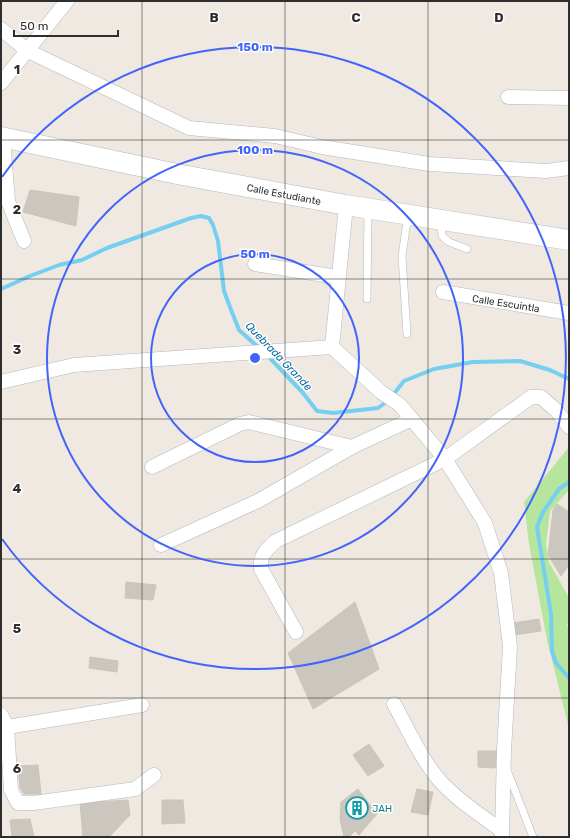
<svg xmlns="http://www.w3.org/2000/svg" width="570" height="838" viewBox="0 0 570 838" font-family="Rubik,sans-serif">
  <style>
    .green { fill: #b6e59e }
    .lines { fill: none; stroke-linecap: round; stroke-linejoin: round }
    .stream { stroke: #75cff0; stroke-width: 4 }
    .building { fill: #cbc7bf; stroke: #cbc5ba }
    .lane-casing { stroke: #b4b7c1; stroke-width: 8 }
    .street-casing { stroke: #b4b7c1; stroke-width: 15 }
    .secondary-casing { stroke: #b4b7c1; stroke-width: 21 }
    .lane { stroke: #fff; stroke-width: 7 }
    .street { stroke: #fff; stroke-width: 14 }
    .secondary { stroke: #fff; stroke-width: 20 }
    .grid { fill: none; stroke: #2e2e2e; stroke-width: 1; stroke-opacity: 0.55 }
    .ring { fill: none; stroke: #4264fb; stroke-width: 2 }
    .labels { text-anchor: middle; stroke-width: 3; stroke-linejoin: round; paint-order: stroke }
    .street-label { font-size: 10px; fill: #2e2e2e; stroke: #fff }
    .culture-label { font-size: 10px; fill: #0d838f; stroke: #fff; text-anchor: start }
    .water-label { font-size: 11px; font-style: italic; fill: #0d6fa3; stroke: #fff }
    .grid-label { font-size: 13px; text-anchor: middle; font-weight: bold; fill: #2e2e2e; stroke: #fff; stroke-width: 3; stroke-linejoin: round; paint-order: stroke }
    .centre { fill: #4264fb; stroke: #fff; stroke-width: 2 }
    .ring-label { font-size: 12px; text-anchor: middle; font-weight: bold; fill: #4264fb; stroke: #fff; stroke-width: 3; stroke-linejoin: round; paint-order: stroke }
  </style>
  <rect width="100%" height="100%" fill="#efe9e1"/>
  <polygon class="green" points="569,447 569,490 550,511 546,544 549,562 569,598 569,623 567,624 569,631 569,729 547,640 529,544 524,502"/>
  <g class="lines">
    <g class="stream">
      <polyline points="1,289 30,276 59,265 82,260 107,248 191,218 201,216 209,218 213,225 218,241 224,291 230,307 239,330 259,348"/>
      <polyline points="267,355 303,393 317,411 333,413 378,408 389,400 404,381 434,369 473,362 520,361 550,370 569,379"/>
      <polyline points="569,482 559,489 543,512 537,527 551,614 552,651 556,663 569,678"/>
    </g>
  </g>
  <g class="building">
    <polygon points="30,190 79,197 76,226 23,212"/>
    <polygon points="557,504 569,512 569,565 561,576 548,555 553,510"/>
    <polygon points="126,582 156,585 153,600 125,598"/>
    <polygon points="355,602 379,669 313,709 288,653"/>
    <polygon points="539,619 541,631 514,635 513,623"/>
    <polygon points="90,657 118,661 117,672 89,668"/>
    <polygon points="369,744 384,766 368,776 353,755"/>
    <polygon points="478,751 497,751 495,768 478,767"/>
    <polygon points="38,765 41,794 24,794 20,788 18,766"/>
    <polygon points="358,789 377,814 359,835 355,831 349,837 344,837 340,819 341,802"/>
    <polygon points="417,789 433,792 428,815 411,812"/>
    <polygon points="128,800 130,815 110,836 83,837 80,803"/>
    <polygon points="162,800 183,800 185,823 162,824"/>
    <polygon points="30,819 34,837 12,837 10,820"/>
  </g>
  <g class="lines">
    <g class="lane-casing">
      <g id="lane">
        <polyline points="441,222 442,236 449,242 467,249"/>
        <polyline points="367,299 368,209"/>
        <polyline points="407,334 402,256 408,215"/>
        <polyline points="507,770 533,837"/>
      </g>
    </g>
    <g class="street-casing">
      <g id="street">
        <polyline points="1,29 28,51 189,128 275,136 322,147 429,164 546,171 569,168"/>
        <polyline points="1,83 67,1"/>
        <polyline points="508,97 569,98"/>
        <polyline points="3,138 8,201 24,241"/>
        <polyline points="255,264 337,277"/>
        <polyline points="443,292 569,313"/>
        <polyline points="332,347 346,205"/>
        <polyline points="1,382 74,365 332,347 381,392 400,405 445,459 485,523 501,573 510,647 504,750 502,837"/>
        <polyline points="152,467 240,424 249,422 352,447"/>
        <polyline points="161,545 258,501 352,447 412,419"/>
        <path d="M 296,632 L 261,569 C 259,556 266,550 276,541 L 445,459 L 531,397 L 541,397 L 557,411 L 569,427"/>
        <path d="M 394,704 C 408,729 421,759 440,781 C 458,801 481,815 502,831"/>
        <polyline points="1,715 7,727 11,790 18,803 34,803 135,789 154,775"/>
        <polyline points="7,727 142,705"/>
      </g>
    </g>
    <g class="secondary-casing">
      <polyline id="secondary" points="1,137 182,175 346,205 569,240"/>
    </g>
    <use href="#lane" class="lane"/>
    <use href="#street" class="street"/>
    <use href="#secondary" class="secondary"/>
  </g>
  <path class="grid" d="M 142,1 L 142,837M 285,1 L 285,837M 428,1 L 428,837M 1,140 L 569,140M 1,279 L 569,279M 1,419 L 569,419M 1,559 L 569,559M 1,698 L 569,698"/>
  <g class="ring">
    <circle cx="255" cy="358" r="104"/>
    <circle cx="255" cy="358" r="208"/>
    <path d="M2 177A311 311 0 1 1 2 539"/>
  </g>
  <defs>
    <g id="building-ring" transform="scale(1.15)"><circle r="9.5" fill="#fff" stroke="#0f9aa8" stroke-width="1.5"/><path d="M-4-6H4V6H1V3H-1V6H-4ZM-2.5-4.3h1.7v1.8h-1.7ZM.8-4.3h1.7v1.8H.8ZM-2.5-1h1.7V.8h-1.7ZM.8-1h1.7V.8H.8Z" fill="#0f9aa8"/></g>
  </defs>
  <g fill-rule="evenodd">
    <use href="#building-ring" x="357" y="808"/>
  </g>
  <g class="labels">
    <g class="street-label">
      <text transform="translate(284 194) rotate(11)" y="4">Calle Estudiante</text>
      <text transform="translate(506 303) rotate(9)" y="4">Calle Escuintla</text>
    </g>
    <g class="culture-label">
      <text x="372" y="812">JAH</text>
    </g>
    <g class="water-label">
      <text transform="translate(279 356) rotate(46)" y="4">Quebrada Grande</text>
    </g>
  </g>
  <g class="grid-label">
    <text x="214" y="22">B</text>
    <text x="356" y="22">C</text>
    <text x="499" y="22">D</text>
    <text x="17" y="74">1</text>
    <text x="17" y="214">2</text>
    <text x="17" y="354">3</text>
    <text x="17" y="493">4</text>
    <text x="17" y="633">5</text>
    <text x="17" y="773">6</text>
  </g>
  <circle cx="255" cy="358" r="6" class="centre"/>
  <g class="ring-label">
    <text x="255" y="51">150 m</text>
    <text x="255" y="154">100 m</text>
    <text x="255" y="258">50 m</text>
  </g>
  <rect width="570" height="838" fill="none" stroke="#2e2e2e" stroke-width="4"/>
  <path d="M14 30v6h104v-6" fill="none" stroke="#2e2e2e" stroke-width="2"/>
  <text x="20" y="30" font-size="12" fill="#2e2e2e" stroke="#ffffff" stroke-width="3" paint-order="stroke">50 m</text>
</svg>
